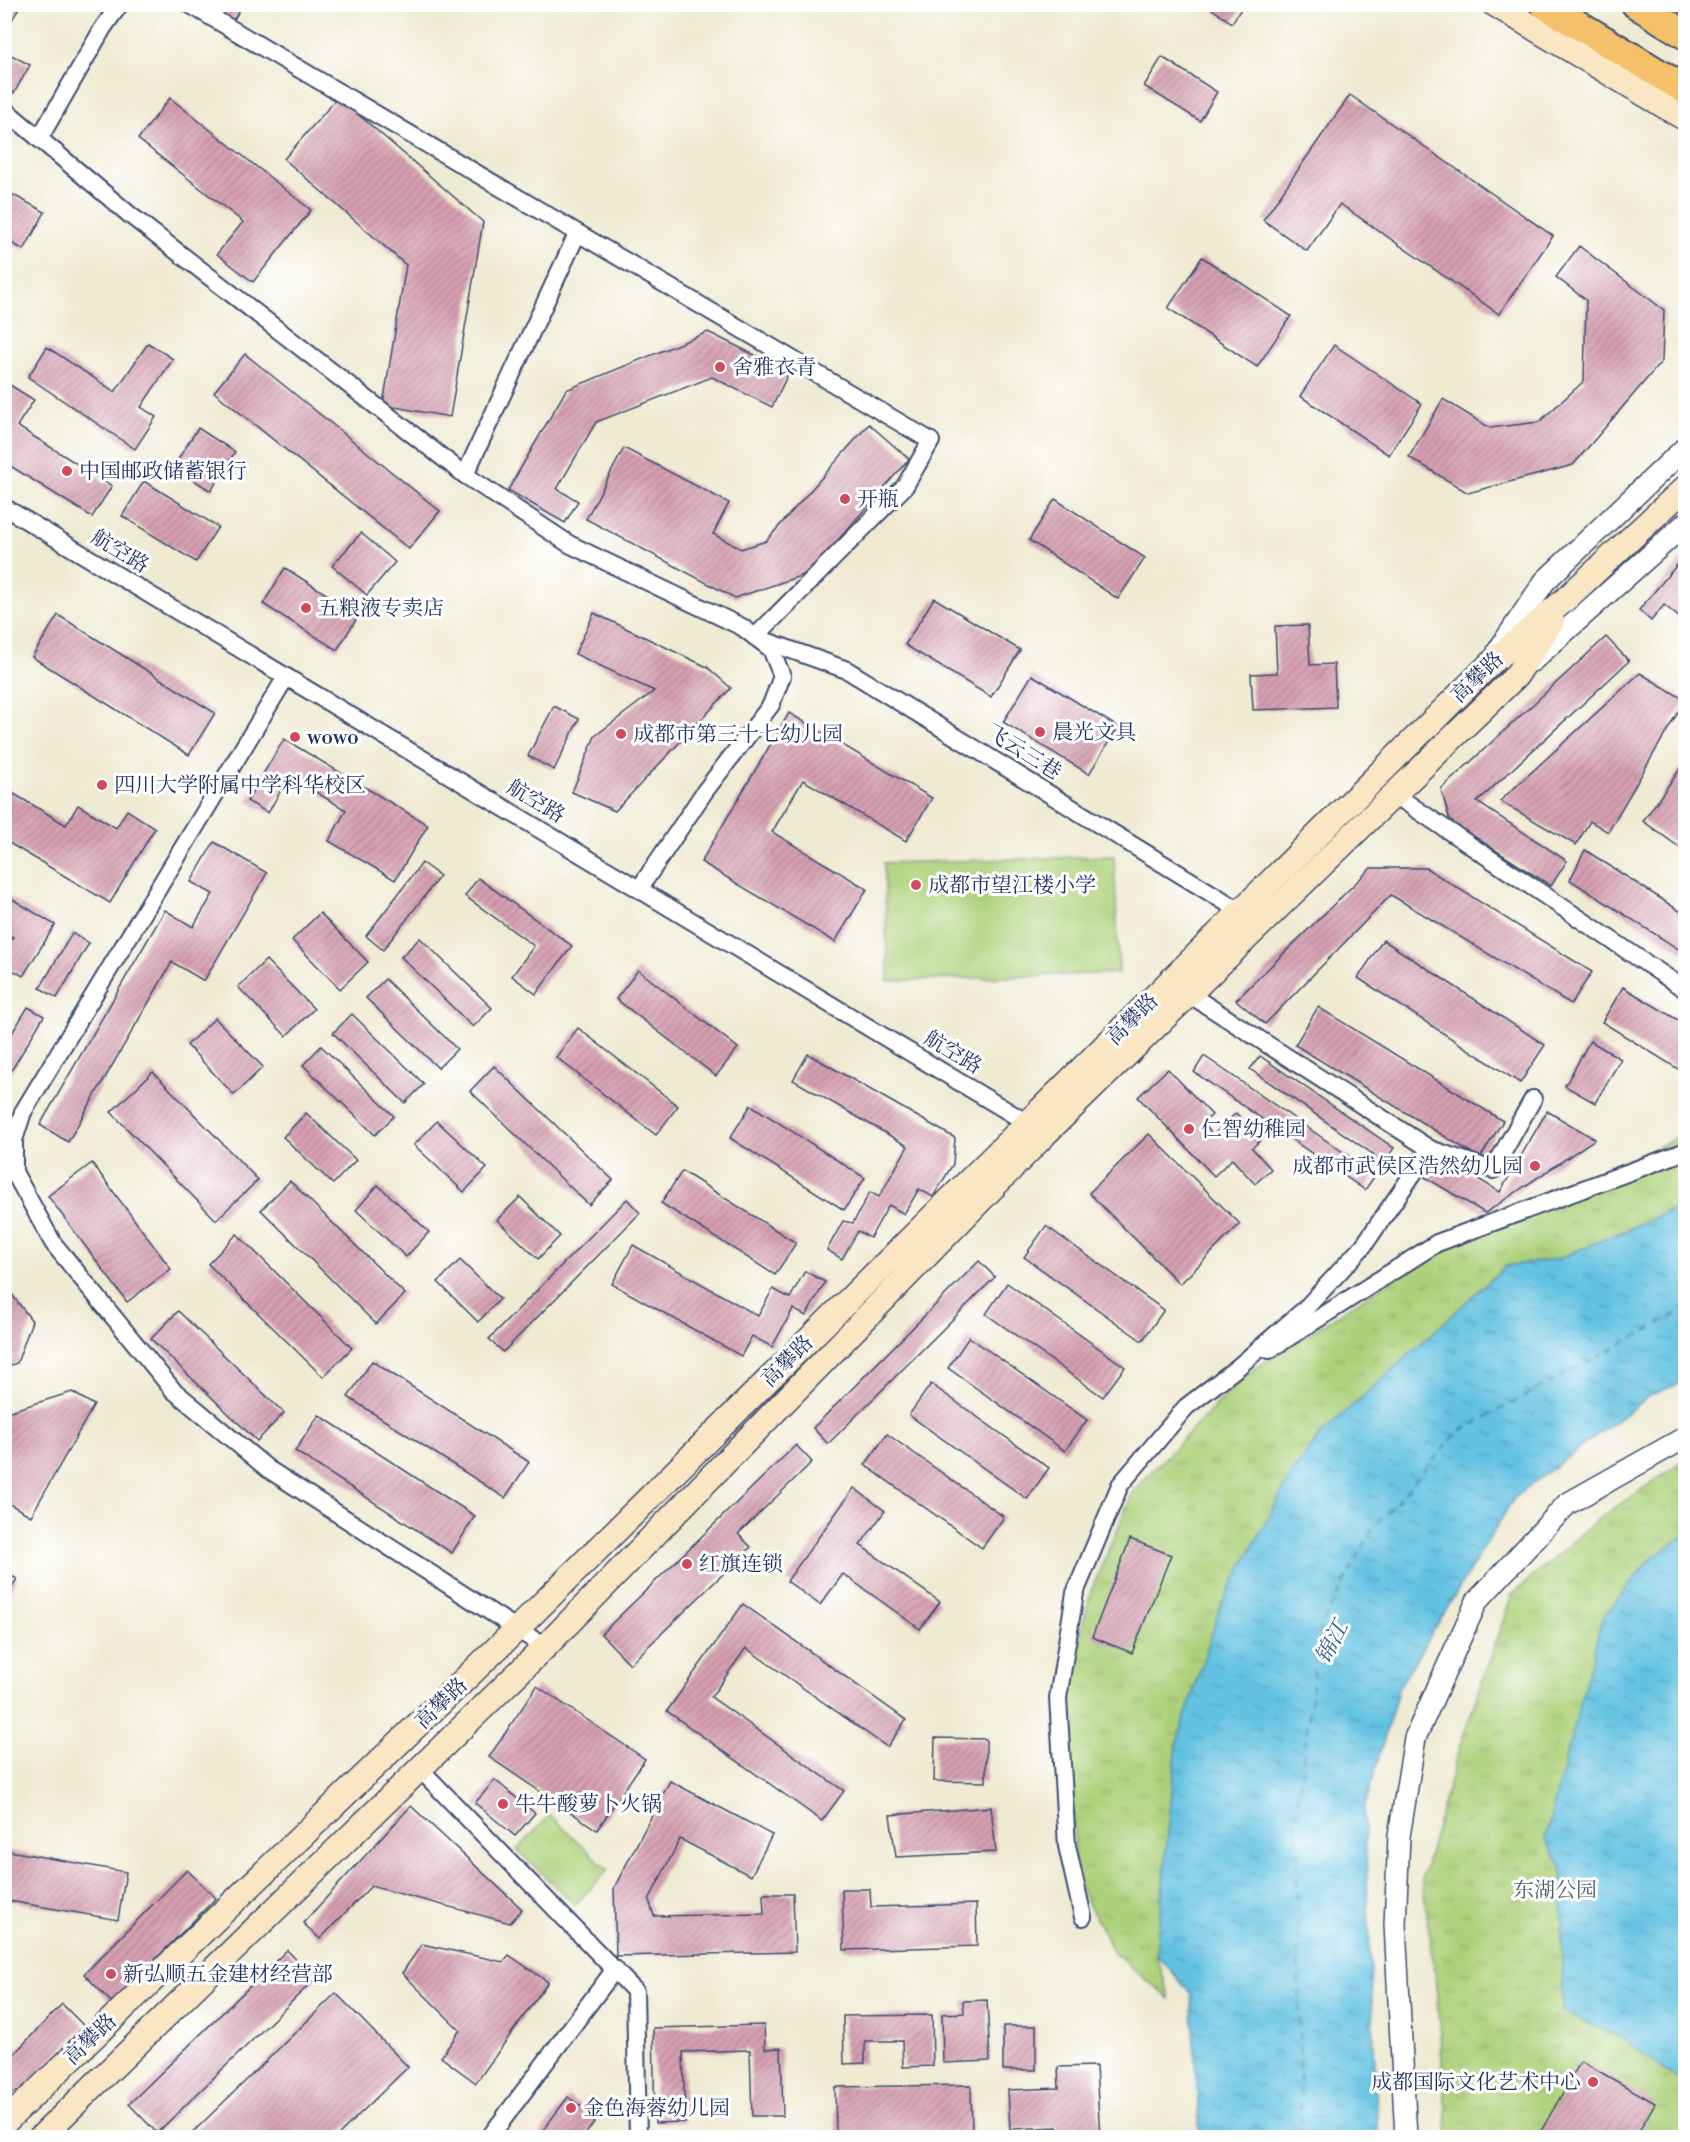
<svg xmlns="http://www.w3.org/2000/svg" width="1690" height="2142" viewBox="0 0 1690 2142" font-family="'Libre Bodoni','Noto Serif SC',serif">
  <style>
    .grass { fill: #add17a; stroke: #64806c; stroke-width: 1.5 }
    .park { fill: url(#park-tufts); stroke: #64806c; stroke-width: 1.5 }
    .water { fill: url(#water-ripples); stroke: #4078a0; stroke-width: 1.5 }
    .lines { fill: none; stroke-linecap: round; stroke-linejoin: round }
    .ferry { stroke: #315b86; stroke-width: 1.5; stroke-dasharray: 8 6; stroke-linecap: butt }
    .building { fill: url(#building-hatch) }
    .minor-casing { stroke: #3b4b6f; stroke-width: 20 }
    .tertiary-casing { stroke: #3b4b6f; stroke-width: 24 }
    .secondary-casing { stroke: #3b4b6f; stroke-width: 27 }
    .trunk-casing { stroke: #3b4b6f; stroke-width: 32 }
    .minor { stroke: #fff; stroke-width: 16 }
    .tertiary { stroke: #fff; stroke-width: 21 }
    .secondary { stroke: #fbe6c3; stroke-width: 24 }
    .trunk { stroke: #f4c16a; stroke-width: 28 }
    .poi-dot { fill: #d1495b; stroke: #fff; stroke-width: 2 }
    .labels { text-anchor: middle; stroke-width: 6; stroke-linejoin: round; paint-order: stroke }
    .poi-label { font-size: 21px; fill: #1b2f5e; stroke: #fff; text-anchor: start }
    .street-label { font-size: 21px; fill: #1b2f5e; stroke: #fff }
    .park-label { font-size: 21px; fill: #476066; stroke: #fff }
    .water-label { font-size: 22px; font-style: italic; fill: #315b86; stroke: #fff }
  </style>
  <defs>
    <pattern id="park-tufts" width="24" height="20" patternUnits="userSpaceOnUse" patternTransform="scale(1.5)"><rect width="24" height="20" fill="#add17a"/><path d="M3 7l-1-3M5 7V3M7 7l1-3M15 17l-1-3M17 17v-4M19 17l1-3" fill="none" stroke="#94b46c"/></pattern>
    <pattern id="water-ripples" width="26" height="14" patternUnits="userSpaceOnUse" patternTransform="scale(1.5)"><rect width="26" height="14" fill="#64c2e2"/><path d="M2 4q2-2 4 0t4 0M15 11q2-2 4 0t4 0" fill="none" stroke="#529eba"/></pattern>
    <pattern id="building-hatch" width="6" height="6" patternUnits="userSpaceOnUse" patternTransform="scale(1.5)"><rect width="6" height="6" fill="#d7a0b2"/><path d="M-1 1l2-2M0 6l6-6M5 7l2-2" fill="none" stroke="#ae8394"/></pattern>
  </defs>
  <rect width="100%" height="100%" fill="#fff"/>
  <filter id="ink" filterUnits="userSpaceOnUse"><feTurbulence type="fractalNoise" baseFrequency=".0167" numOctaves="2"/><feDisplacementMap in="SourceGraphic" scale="12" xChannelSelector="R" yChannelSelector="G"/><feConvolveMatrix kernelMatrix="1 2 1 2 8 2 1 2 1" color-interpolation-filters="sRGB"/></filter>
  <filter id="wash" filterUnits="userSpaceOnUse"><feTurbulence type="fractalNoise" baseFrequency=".008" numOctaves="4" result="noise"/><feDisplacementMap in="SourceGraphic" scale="24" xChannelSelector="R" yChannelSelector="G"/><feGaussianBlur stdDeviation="1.35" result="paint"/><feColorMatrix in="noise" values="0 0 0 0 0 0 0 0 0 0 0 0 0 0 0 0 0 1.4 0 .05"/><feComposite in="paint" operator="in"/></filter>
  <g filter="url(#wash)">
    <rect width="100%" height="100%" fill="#efead2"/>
    <g class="grass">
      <polygon points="1114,856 1119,973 888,981 884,863"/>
      <polygon points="550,1815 608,1870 575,1905 517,1850"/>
    </g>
    <g class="park">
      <polygon points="1685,1134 1685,1205 1558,1259 1506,1266 1156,1953 1170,1999 1115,1954 1076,1880 1068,1729 1073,1663 1091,1591 1134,1490 1245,1375 1450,1242"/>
      <polygon points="1685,1460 1685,2137 1448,2137 1435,1972 1422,1879 1460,1746 1512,1595 1597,1520"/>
    </g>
    <g class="water">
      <polygon points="1685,1205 1685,1381 1649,1396 1514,1498 1399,1687 1364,1809 1378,2137 1200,2137 1191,1994 1156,1953 1177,1742 1221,1605 1292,1474 1319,1436 1506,1266 1558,1259"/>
      <polygon points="1685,1535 1685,2085 1622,2038 1562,2012 1562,1868 1545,1838 1602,1619 1649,1560"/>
    </g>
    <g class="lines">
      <polyline class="ferry" points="1301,2138 1296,1817 1320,1628 1372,1530 1458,1432 1686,1309"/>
    </g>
    <g id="blocks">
      <g class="building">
        <polygon points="4,4 21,4 4,34"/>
        <polygon points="206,4 243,4 233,21"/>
        <polygon points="1205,4 1244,4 1232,23"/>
        <polygon points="4,51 30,65 14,93 4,88"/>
        <polygon points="1162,57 1217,92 1200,121 1144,86"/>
        <polygon points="1350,95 1553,236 1499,314 1340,204 1307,251 1263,220"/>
        <polygon points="338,97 483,222 450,417 383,405 406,265 284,159"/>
        <polygon points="170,98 311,210 253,282 217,254 243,222 138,139"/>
        <polygon points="4,190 45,212 24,250 4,239"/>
        <polygon points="1579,246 1664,310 1662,361 1573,465 1468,493 1409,457 1443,399 1490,428 1539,422 1584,381 1586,300 1556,277"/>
        <polygon points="1202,257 1291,316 1257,367 1168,308"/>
        <polygon points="708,332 789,372 772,407 712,377 596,422 557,489 578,501 565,523 508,490 566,390"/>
        <polygon points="148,343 173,359 141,407 156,417 135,449 28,377 47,347 115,392"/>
        <polygon points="1334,345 1422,404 1389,455 1300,396"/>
        <polygon points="245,354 440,511 409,549 214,392"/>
        <polygon points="10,385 34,400 17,426 112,486 92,517 4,462 4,393"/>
        <polygon points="869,424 909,459 809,573 735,598 586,519 624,448 729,503 713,534 741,549 766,541"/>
        <polygon points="198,428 235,452 211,491 173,467"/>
        <polygon points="144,481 218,527 196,562 122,516"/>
        <polygon points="1055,499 1145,558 1118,599 1029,540"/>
        <polygon points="361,533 395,562 367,595 332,566"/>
        <polygon points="1686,554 1686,623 1664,605 1651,621 1639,610"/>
        <polygon points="285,568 359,615 337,650 263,604"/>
        <polygon points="934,598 1020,650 991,697 905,645"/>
        <polygon points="594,613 707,667 731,688 615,811 572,792 595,736 654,691 575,654"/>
        <polygon points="58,615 215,713 189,755 32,657"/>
        <polygon points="1308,625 1310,665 1334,664 1336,707 1253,710 1251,674 1277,673 1275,626"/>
        <polygon points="1606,637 1629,661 1477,802 1567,861 1551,886 1450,821 1441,789"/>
        <polygon points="1640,673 1685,700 1608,832 1590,821 1576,845 1500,801"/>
        <polygon points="1032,675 1118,727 1089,774 1003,722"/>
        <polygon points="554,706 579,719 554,770 528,756"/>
        <polygon points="789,713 932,798 906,841 803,780 772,832 867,889 835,942 701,862"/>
        <polygon points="284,739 428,825 395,880 329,841 346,810 289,776 268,813 247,801"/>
        <polygon points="1680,769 1686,773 1686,852 1643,821"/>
        <polygon points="4,788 66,825 78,805 116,828 127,810 155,828 110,903 4,840"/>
        <polygon points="214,842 267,873 204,981 172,962 68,1142 40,1125 165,910 193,927 213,894 191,882"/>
        <polygon points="1585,850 1686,915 1686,954 1570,880"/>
        <polygon points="422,863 440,876 383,950 366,936"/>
        <polygon points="1371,868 1426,868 1592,972 1571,1004 1391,895 1265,1024 1236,1000"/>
        <polygon points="478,878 572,946 536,994 512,976 534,946 465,896"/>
        <polygon points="4,894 55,925 23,976 4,965 4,950 13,937 4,932"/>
        <polygon points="320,913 368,962 340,989 292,940"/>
        <polygon points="72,933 89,943 57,998 40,988"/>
        <polygon points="420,938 492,1008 473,1027 401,957"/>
        <polygon points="1383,940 1545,1045 1520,1083 1358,978"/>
        <polygon points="266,960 314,1009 286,1036 238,987"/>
        <polygon points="638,970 738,1048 716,1076 616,999"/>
        <polygon points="385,979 457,1049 438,1068 366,998"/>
        <polygon points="1623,987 1686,1025 1686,1074 1602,1022"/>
        <polygon points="28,1007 44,1016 4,1083 4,1046"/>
        <polygon points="1318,1007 1503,1121 1480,1158 1295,1045"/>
        <polygon points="352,1014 424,1084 405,1103 333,1033"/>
        <polygon points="215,1018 263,1067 234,1095 187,1045"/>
        <polygon points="578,1028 678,1106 656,1135 556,1057"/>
        <polygon points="1590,1041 1621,1059 1595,1103 1565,1086"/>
        <polygon points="321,1046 394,1116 375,1135 303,1065"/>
        <polygon points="808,1054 955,1138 953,1164 933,1197 919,1189 904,1214 889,1205 870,1238 858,1231 842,1259 827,1250 843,1221 853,1223 870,1192 879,1197 908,1146 793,1080"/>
        <polygon points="1204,1056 1366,1168 1374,1155 1250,1069 1260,1056 1394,1148 1365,1190 1194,1072"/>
        <polygon points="494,1066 613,1180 589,1205 470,1091"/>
        <polygon points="1168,1069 1212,1115 1203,1123 1213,1135 1236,1113 1261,1140 1252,1148 1271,1169 1255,1184 1232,1159 1214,1176 1138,1097"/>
        <polygon points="153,1072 258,1180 216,1220 111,1112"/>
        <polygon points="751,1105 865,1178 844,1210 730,1138"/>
        <polygon points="1547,1111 1595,1139 1485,1213 1425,1177 1438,1155 1500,1192"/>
        <polygon points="306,1113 356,1160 333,1184 283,1137"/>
        <polygon points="437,1121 487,1168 464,1192 414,1145"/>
        <polygon points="1149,1134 1240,1224 1180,1284 1089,1193"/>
        <polygon points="92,1163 171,1269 127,1302 48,1196"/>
        <polygon points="682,1171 796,1243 775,1275 661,1203"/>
        <polygon points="290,1181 405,1294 376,1324 261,1210"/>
        <polygon points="378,1185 429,1232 406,1257 356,1210"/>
        <polygon points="520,1197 560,1236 538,1259 497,1220"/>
        <polygon points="627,1199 640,1213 503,1352 489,1339"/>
        <polygon points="1046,1226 1164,1310 1142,1341 1024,1257"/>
        <polygon points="237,1234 352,1348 323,1377 208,1264"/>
        <polygon points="633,1245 758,1316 773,1289 790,1298 805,1271 825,1282 806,1316 793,1309 772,1347 752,1336 741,1356 612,1284"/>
        <polygon points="460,1260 500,1299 478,1322 438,1282"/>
        <polygon points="979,1261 995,1277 828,1444 813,1428"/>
        <polygon points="1007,1283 1125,1367 1103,1397 986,1314"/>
        <polygon points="4,1284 32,1321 17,1363 4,1368"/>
        <polygon points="178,1311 284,1413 257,1441 151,1339"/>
        <polygon points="969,1337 1087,1420 1065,1451 948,1368"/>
        <polygon points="372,1361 529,1462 505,1498 348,1397"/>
        <polygon points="931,1384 1049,1468 1027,1499 909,1415"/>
        <polygon points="72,1392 94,1405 31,1516 4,1501 4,1413"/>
        <polygon points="319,1415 475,1516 452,1553 295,1451"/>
        <polygon points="887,1434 1004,1517 982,1548 865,1465"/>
        <polygon points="796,1445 812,1462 738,1534 751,1547 630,1664 601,1634"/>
        <polygon points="854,1488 885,1511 860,1545 940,1602 920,1629 843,1574 820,1605 787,1581"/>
        <polygon points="1130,1539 1171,1555 1132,1653 1092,1637"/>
        <polygon points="4,1572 17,1579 4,1601"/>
        <polygon points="743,1604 906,1720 887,1747 746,1648 711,1697 844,1791 822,1821 667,1711"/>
        <polygon points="537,1686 645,1759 597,1830 489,1757"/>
        <polygon points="935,1738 986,1739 986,1782 934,1781"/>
        <polygon points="495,1780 535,1813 515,1836 475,1803"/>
        <polygon points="670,1781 772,1835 751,1876 680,1839 649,1900 654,1916 764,1914 763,1894 793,1894 795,1952 616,1956 614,1888"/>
        <polygon points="411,1806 522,1909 510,1923 371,1886 320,1939 303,1923"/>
        <polygon points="991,1807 996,1852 896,1857 890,1815"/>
        <polygon points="4,1850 126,1872 118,1920 4,1900"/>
        <polygon points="187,1870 216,1898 112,2003 84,1974"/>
        <polygon points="842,1889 870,1889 871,1907 976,1904 977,1946 844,1950"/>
        <polygon points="422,1944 503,1962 509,1955 548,1982 476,2083 441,2057 460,2030 402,1973"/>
        <polygon points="287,1950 315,1979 157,2133 129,2104"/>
        <polygon points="336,1993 408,2067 335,2138 198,2138 193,2132"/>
        <polygon points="987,2000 990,2061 943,2063 942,2014 964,2013 963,2001"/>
        <polygon points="62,2004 84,2026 22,2091 4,2094 4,2057 11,2057"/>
        <polygon points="932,2015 933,2066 903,2067 902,2041 865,2041 865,2063 844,2064 843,2016"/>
        <polygon points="764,2025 765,2049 781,2048 783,2116 752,2116 750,2050 683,2052 685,2122 655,2123 653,2028"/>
        <rect x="1003" y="2026" width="33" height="44"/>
        <polygon points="1581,2061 1655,2103 1635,2138 1537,2138"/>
        <polygon points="1096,2066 1100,2138 1058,2138 1057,2127 1010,2129 1008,2090 1059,2088 1058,2067"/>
        <polygon points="971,2085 972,2134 836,2136 835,2087"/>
        <polygon points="568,2097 597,2118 583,2138 537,2138"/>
      </g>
    </g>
  </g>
  <g filter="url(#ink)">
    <use href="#blocks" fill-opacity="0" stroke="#3b4b6f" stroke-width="1.5"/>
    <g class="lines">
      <g class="minor-casing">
        <g id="minor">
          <polyline points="189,4 931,441 905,486 755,637 847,670 1240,911 1246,917"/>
          <polyline points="4,109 130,215 465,475 569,544 742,627 771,649 782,676 771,705 705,791 639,889"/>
          <polyline points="39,139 103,28 120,4"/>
          <polyline points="465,475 577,234"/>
          <polyline points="4,507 1034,1127"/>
          <polyline points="286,677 23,1112 14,1140 14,1172 53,1243 173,1390 268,1469 545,1647"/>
          <polyline points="1395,795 1686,990"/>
          <polyline points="1189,994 1430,1149 1493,1170 1533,1099"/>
          <polyline points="1269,1350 1437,1243 1686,1151"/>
          <polyline points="420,1769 635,1991 638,2138"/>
          <polyline points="1083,1917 1067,1846 1058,1698 1075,1593 1120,1485 1186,1407 1238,1367 1305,1309 1364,1245 1430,1149"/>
          <polyline points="489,2138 615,1969"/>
        </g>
      </g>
      <g class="tertiary-casing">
        <g id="tertiary">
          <polyline points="1498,651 1545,581 1686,447"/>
          <polyline points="1532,661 1686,523"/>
          <polyline points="1406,2138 1395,1924 1399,1836 1415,1738 1477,1601 1567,1504 1686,1437"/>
        </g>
      </g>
      <g class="secondary-casing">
        <g id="secondary">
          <polyline points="1494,4 1686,119"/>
          <polyline points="4,2123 517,1629 1490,664 1567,598 1686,487"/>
          <polyline points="40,2138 545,1647 1045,1134 1516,676 1552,621"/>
        </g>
      </g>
      <g class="trunk-casing">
        <g id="trunk">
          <polyline points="1544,4 1686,90"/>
          <polyline points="1636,4 1686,35"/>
        </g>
      </g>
      <use href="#minor" class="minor"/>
      <use href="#tertiary" class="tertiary"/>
      <use href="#secondary" class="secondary"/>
      <use href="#trunk" class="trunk"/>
    </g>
  </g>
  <g class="poi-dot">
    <circle cx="720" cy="367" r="6"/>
    <circle cx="67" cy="471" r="6"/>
    <circle cx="845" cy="499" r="6"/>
    <circle cx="306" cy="608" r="6"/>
    <circle cx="1040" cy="732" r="6"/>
    <circle cx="621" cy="734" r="6"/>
    <circle cx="295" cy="737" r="6"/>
    <circle cx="102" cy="785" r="6"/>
    <circle cx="916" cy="885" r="6"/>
    <circle cx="1189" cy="1129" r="6"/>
    <circle cx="1535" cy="1166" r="6"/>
    <circle cx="687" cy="1564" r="6"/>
    <circle cx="503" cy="1804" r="6"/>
    <circle cx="111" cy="1974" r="6"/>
    <circle cx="1593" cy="2082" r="6"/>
    <circle cx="571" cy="2108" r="6"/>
  </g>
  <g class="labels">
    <g class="poi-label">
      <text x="732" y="374">舍雅衣青</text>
      <text x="79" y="478">中国邮政储蓄银行</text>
      <text x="857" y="506">开瓶</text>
      <text x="318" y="615">五粮液专卖店</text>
      <text x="1052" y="739">晨光文具</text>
      <text x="633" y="741">成都市第三十七幼儿园</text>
      <text x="307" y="744">wowo</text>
      <text x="114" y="792">四川大学附属中学科华校区</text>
      <text x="928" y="892">成都市望江楼小学</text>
      <text x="1201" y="1136">仁智幼稚园</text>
      <text x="1523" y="1173" text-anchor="end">成都市武侯区浩然幼儿园</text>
      <text x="699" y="1571">红旗连锁</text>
      <text x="515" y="1811">牛牛酸萝卜火锅</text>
      <text x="123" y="1981">新弘顺五金建材经营部</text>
      <text x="1581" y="2089" text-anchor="end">成都国际文化艺术中心</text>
      <text x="583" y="2115">金色海蓉幼儿园</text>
    </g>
    <g class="street-label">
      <text transform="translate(120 551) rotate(31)" y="7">航空路</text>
      <text transform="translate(1477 677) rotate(-44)" y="7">高攀路</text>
      <text transform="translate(1024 752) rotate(32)" y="7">飞云三巷</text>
      <text transform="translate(536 801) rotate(31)" y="7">航空路</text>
      <text transform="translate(1132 1019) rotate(-45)" y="7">高攀路</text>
      <text transform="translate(953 1052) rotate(31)" y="7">航空路</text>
      <text transform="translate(787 1361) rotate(-45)" y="7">高攀路</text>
      <text transform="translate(441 1703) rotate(-44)" y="7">高攀路</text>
      <text transform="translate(90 2039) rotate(-44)" y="7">高攀路</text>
    </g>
    <g class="park-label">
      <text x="1555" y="1897">东湖公园</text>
    </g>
    <g class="water-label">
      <text transform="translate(1331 1642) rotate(-62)" y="8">锦江</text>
    </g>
  </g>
  <rect width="1690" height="2142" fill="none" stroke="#fff" stroke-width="24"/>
</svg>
